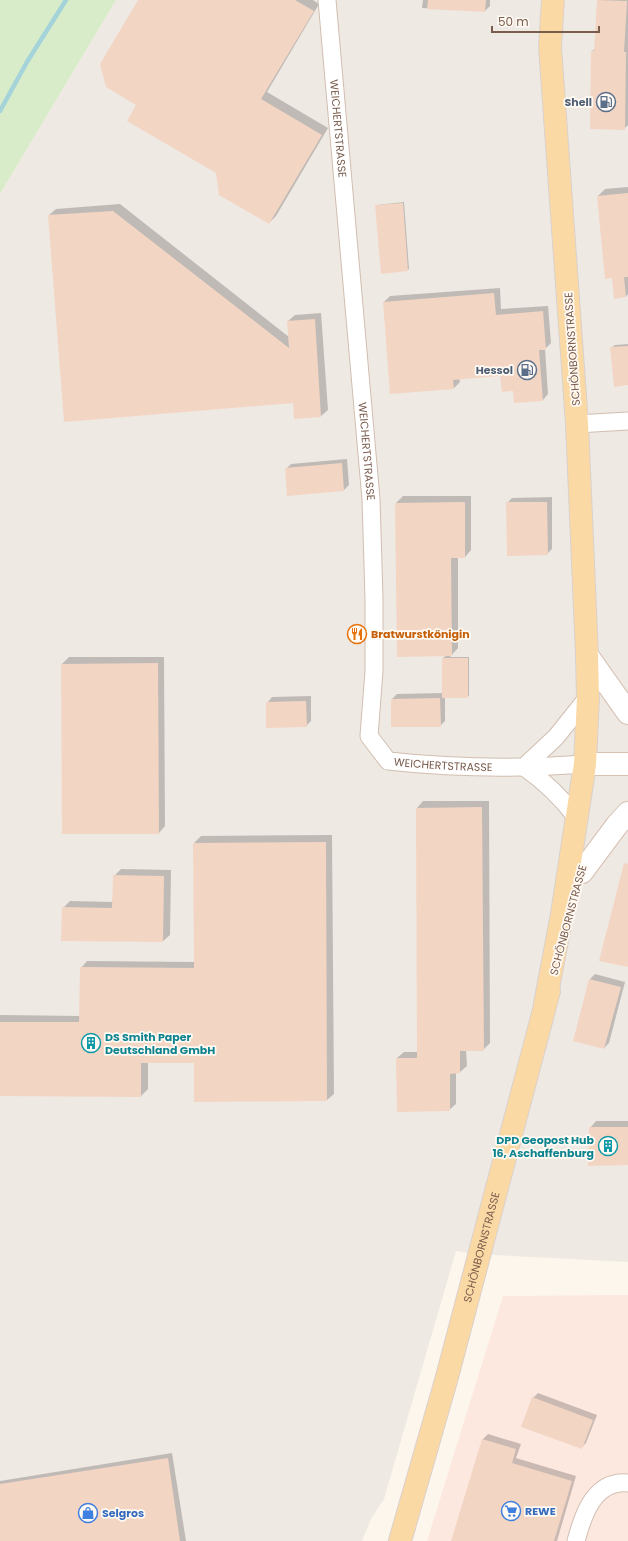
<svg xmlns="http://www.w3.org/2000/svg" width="628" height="1541" viewBox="0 0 628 1541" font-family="Poppins,sans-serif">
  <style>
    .commercial { fill: #fde8e0 }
    .industrial { fill: #efe9e4 }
    .green { fill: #d8ecc9 }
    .shadow { fill: #0003 }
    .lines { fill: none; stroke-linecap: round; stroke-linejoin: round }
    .stream { stroke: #a5d3da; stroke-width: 4.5 }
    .building { fill: #f3d5c3 }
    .minor-casing { stroke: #d1beb0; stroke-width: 19 }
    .secondary-casing { stroke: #d6c0b0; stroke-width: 24 }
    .primary-casing { stroke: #dad1cd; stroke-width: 24 }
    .minor { stroke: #fff; stroke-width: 17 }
    .secondary { stroke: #fff; stroke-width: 22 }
    .primary { stroke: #fbd9a5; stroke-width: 22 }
    .labels { text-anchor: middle; stroke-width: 3.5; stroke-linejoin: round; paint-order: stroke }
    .service-label { font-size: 11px; font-weight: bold; fill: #4e5e75; stroke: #fffaf3; text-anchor: end }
    .street-label { font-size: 11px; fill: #7a5c4d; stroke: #fffaf3 }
    .food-label { font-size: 11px; font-weight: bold; fill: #c56008; stroke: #fffaf3; text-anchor: start }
    .culture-label { font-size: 11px; font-weight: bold; fill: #0d838f; stroke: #fffaf3; text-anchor: start }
    .shop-label { font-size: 11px; font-weight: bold; fill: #366cbe; stroke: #fffaf3; text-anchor: start }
  </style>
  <rect width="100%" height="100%" fill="#fdf6ec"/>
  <polygon class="commercial" points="628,1295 628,1541 427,1541 503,1296"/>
  <polygon class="industrial" points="116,0 628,0 628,1262 474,1254 456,1251 384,1499 371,1519 362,1541 0,1541 0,194"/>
  <polygon class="green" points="0,0 116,0 0,194"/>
  <g class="shadow">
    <polygon points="139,0 313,0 319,4 267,92 328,128 276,216 269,223 217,173 138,105"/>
    <polygon points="423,0 490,0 490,6 485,11 422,8"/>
    <polygon points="598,0 628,0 628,125 624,129 592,51 595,49"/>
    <polygon points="628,187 628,294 626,297 613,277 598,196 605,189"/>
    <polygon points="404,202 409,269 408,270 376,206 377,205"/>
    <polygon points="120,204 289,337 288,321 295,315 321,313 328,410 321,416 295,418 294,402 49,215 56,209"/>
    <polygon points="500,288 501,309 548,306 551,343 545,349 548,394 543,400 514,390 501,375 459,378 460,382 454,388 384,302 390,296"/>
    <polygon points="628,344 628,384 611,348 615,345"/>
    <polygon points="347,459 349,485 344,490 288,495 286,469 291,464"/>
    <polygon points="403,496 471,496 471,550 465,557 458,557 458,648 450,657 469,657 469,695 468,697 445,697 445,721 440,726 392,726 392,699 397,694 443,693 443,658 447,655 396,503"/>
    <polygon points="552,497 552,549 547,554 507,503 512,498"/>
    <polygon points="69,657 164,657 165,826 159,833 62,664"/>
    <polygon points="311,696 311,721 306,726 267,703 272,697"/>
    <polygon points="423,801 489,801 490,1043 483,1050 466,1050 467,1066 460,1072 456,1072 456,1104 449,1110 397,1058 404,1052 418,1052 417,808"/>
    <polygon points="332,835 334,1094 327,1100 195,1062 148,1062 148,1089 141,1096 0,1095 0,1015 80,1016 81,968 87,961 195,962 194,843 201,836"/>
    <polygon points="121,869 171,870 170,935 163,941 63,908 70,901 113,902 114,876"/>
    <polygon points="595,974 625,982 609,1043 604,1048 590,979"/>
    <polygon points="596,1121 628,1121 628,1164 590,1128"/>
    <polygon points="538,1393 597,1415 586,1443 581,1448 533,1398"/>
    <polygon points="488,1434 521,1444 516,1458 576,1476 557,1541 452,1541 483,1439"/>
    <polygon points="172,1453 186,1541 0,1541 0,1481"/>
  </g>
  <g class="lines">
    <polyline class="stream" points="0,111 27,62 66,0"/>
  </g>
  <g class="building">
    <polygon points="138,0 295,0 314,11 261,99 322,135 269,224 219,195 216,173 127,121 136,105 106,87 100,64"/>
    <polygon points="428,0 486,0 485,12 427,9"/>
    <polygon points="597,0 627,1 624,52 626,52 625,130 590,129 591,51 594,51"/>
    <polygon points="628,193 628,277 624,277 626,297 614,299 612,278 605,279 597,196"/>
    <polygon points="403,203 408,271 381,274 375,205"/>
    <polygon points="113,211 289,348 287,321 315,319 321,417 294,419 293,403 64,422 48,215"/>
    <polygon points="494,293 496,315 543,311 546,350 539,350 543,401 514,403 513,391 502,392 500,376 453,380 454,389 390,394 383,302"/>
    <polygon points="628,346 628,385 614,387 610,347"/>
    <polygon points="342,463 344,491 287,496 285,468"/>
    <polygon points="465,502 465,558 451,558 452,656 397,657 395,503"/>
    <polygon points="506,502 547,502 548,555 507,556"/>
    <rect x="442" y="658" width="26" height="40"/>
    <polygon points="158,663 159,834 62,834 61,664"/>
    <polygon points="440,698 441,727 391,727 391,699"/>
    <polygon points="306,701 307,727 266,728 266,702"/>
    <polygon points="482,807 484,1051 460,1051 460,1073 450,1074 450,1111 397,1112 396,1058 417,1058 416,808"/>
    <polygon points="326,842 327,1101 194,1102 194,1063 141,1063 141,1097 0,1096 0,1022 79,1022 80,967 194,968 193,843"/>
    <polygon points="624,863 628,864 628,967 599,961"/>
    <polygon points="113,875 164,876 163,942 61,941 62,907 112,908"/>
    <polygon points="589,979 621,987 604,1049 573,1041"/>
    <polygon points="589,1127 628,1127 628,1165 588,1166"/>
    <polygon points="532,1397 593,1420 582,1449 521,1427"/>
    <polygon points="482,1439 516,1449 512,1463 572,1481 554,1541 451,1541"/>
    <polygon points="168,1458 180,1541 0,1541 0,1484"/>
  </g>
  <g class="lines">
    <g class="minor-casing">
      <g id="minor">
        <path id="s1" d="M 327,0 L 371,499 L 374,598 L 374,671 L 369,736 L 388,761 C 453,768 521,769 585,764"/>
        <polyline points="577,424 628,421"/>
        <polyline points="524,767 556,737 588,697"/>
        <path d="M 524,767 C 544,781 561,797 576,817"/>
        <path d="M 576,1541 C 583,1515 594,1480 628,1483"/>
      </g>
    </g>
    <g class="secondary-casing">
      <g id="secondary">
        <polyline points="587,655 628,713"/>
        <polyline points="585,764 628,764"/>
        <polyline points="582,872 617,825 628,813"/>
      </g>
    </g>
    <g class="primary-casing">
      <g id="primary">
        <polyline points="545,1004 562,914 585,764 588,697 587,655 577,424 550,47 553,0"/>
        <path id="s2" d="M 400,1541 L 447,1377 L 549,991"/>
      </g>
    </g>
    <use href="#minor" class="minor"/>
    <use href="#secondary" class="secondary"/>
    <use href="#primary" class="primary"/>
  </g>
  <defs>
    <g id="fuel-ring" transform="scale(1)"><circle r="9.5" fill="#fffaf3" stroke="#5c6f8a" stroke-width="1.5"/><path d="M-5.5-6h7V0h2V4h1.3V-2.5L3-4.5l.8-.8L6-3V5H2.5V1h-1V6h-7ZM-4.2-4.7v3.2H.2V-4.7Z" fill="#5c6f8a"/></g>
    <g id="restaurant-ring" transform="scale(1)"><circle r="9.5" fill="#fffaf3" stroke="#e8710a" stroke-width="1.5"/><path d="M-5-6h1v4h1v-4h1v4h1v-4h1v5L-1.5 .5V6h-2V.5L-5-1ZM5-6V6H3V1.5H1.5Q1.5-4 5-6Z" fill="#e8710a"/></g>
    <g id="building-ring" transform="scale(1)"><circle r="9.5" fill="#fffaf3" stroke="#0f9aa8" stroke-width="1.5"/><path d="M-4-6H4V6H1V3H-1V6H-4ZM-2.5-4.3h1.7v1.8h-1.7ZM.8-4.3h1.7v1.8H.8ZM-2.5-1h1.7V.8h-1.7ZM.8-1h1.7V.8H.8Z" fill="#0f9aa8"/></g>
    <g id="supermarket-ring" transform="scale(1)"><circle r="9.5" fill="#fffaf3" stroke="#3f7fe0" stroke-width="1.5"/><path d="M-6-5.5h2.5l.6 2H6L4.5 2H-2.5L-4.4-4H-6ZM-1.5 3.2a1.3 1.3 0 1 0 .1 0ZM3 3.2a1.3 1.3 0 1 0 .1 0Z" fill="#3f7fe0"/></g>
    <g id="shop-ring" transform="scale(1)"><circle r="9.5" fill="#fffaf3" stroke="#3f7fe0" stroke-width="1.5"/><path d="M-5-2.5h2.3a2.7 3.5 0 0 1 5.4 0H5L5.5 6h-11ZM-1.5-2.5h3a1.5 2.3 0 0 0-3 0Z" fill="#3f7fe0"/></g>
  </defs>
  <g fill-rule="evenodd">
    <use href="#fuel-ring" x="606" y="102"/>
    <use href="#fuel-ring" x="527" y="370"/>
    <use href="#restaurant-ring" x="357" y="634"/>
    <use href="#building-ring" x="91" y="1043"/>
    <use href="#building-ring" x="608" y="1146"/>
    <use href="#supermarket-ring" x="511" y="1511"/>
    <use href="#shop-ring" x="88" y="1513"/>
  </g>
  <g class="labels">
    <g class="service-label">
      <text x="592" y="106">Shell</text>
      <text x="513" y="374">Hessol</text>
    </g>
    <g class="street-label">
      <text dy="4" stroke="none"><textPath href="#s1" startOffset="129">WEICHERTSTRASSE</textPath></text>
      <text transform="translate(572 349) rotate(-94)" y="4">SCHÖNBORNSTRASSE</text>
      <text dy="4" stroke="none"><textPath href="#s1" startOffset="453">WEICHERTSTRASSE</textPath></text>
      <text dy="4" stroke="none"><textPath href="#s1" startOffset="825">WEICHERTSTRASSE</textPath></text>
      <text transform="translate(568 920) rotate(-75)" y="4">SCHÖNBORNSTRASSE</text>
      <text dy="4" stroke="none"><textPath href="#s2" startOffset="305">SCHÖNBORNSTRASSE</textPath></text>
    </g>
    <g class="food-label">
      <text x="371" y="638">Bratwurstkönigin</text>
    </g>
    <g class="culture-label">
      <text x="105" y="1041">DS Smith Paper<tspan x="105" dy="13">Deutschland GmbH</tspan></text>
      <text x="594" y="1144" text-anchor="end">DPD Geopost Hub<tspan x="594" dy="13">16, Aschaffenburg</tspan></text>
    </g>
    <g class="shop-label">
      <text x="525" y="1515">REWE</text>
      <text x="102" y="1517">Selgros</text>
    </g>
  </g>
  <path d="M492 26v6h107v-6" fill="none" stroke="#7a5c4d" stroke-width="2"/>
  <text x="498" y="26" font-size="12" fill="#7a5c4d" stroke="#fffaf3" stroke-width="3" paint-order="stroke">50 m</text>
</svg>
